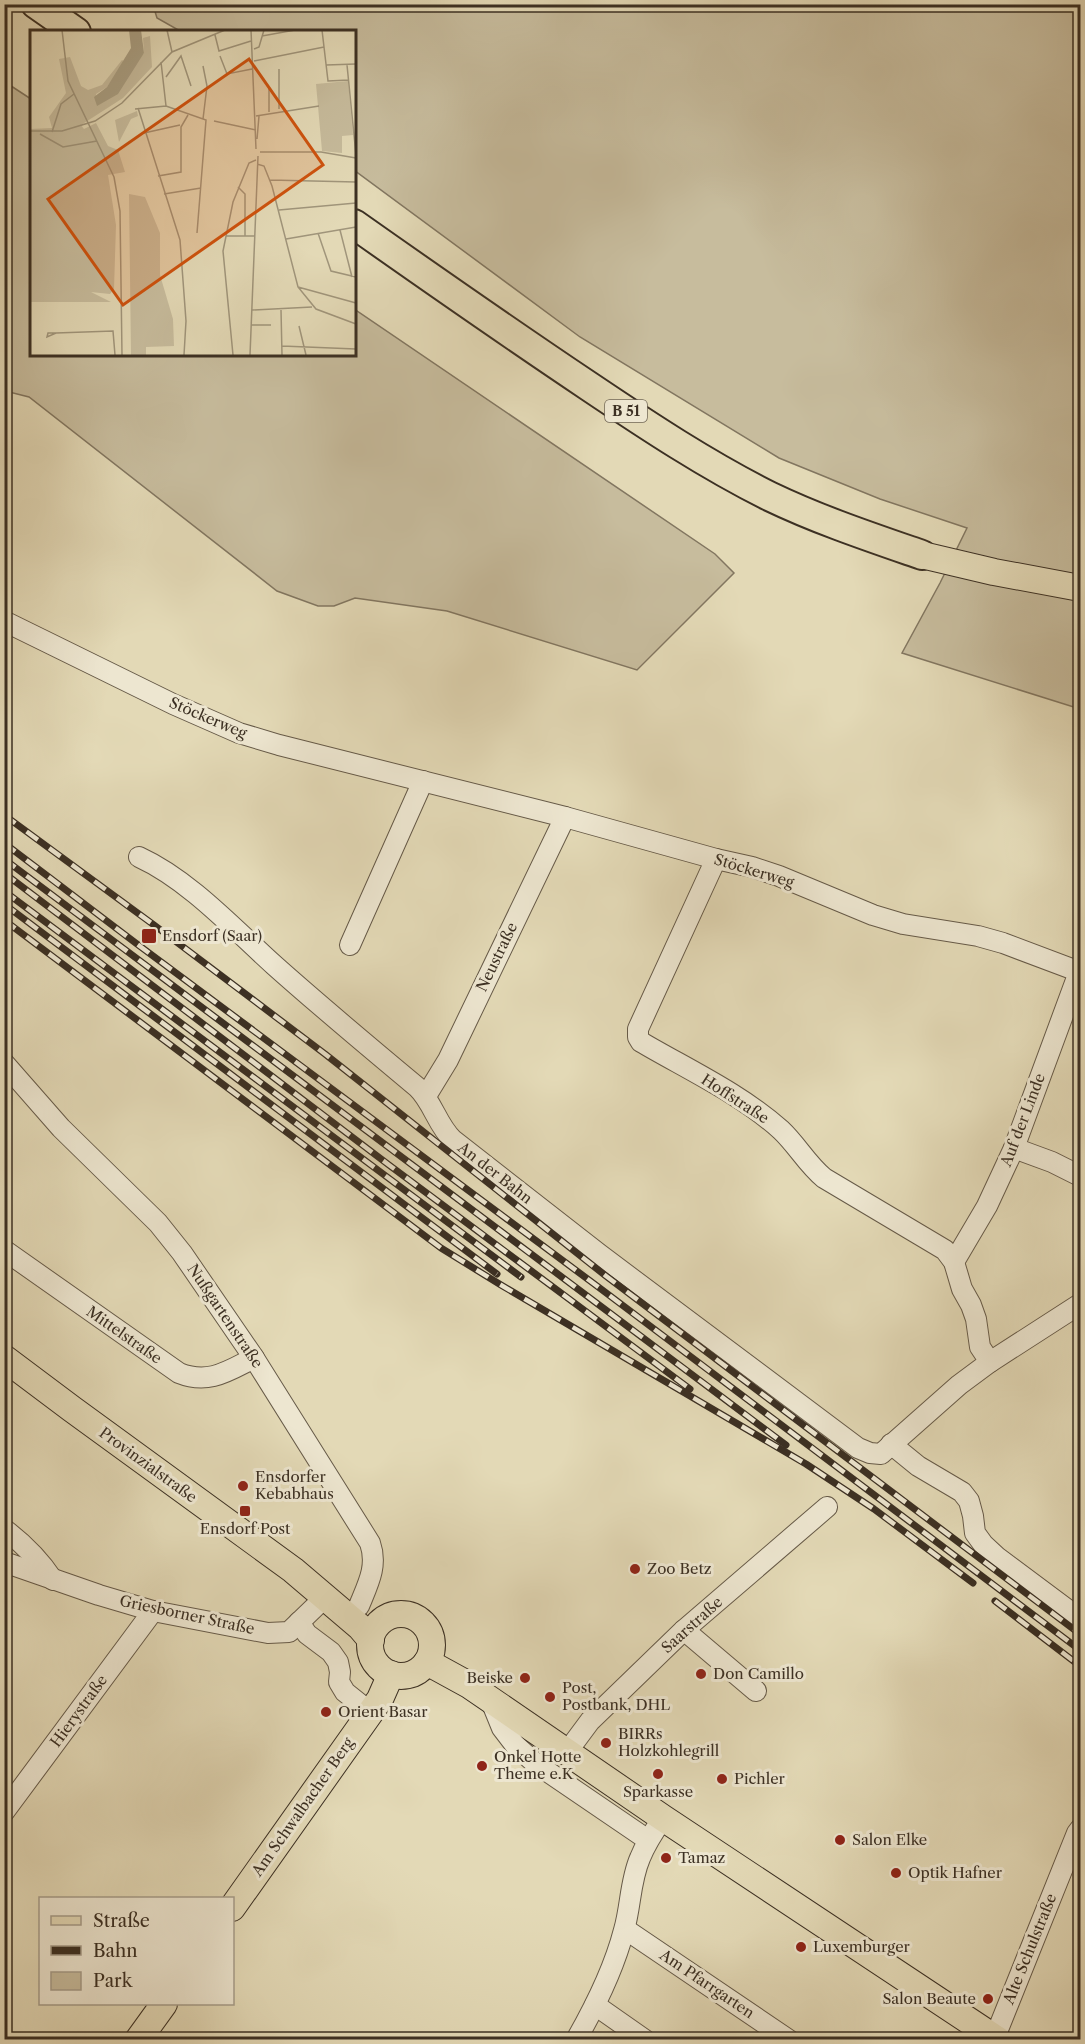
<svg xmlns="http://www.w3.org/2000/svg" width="1085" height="2044" viewBox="0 0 1085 2044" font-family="'Libre Caslon Text',serif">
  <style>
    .green { fill: #c7bc9d; stroke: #827660; stroke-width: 1.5 }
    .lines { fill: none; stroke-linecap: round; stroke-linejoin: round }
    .minor-casing { stroke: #665a48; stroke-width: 22 }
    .major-casing { stroke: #3c3023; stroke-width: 28 }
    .highway-casing { stroke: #3c3023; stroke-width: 32 }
    .minor { stroke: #ede6d0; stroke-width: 20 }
    .major { stroke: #e3d9b6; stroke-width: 26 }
    .highway { stroke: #e3d9b6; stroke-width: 28 }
    .rail-casing { stroke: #3c3023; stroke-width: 7 }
    .rail { stroke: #ede6d0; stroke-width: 4.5; stroke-dasharray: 14; stroke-linecap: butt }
    .poi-dot { fill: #8f2418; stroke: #ede6d0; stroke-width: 2 }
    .labels { text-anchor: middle; stroke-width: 6; stroke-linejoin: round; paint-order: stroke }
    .shield { fill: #ede6d0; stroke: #716757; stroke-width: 1.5 }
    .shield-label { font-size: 14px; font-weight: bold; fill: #3c3023 }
    .street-label { font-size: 15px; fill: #3c3023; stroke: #ede6d0 }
    .poi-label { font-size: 15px; fill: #3c3023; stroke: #ede6d0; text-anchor: start }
    .inset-road { fill: none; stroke: #a0957b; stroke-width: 1.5 }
    .view { fill: #ce530f; fill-opacity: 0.15; stroke: #ce530f; stroke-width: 3 }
    .inset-edge { fill: none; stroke: #3c3023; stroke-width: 3 }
  </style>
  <rect width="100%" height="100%" fill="#e3d9b6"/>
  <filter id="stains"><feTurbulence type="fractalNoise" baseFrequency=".00333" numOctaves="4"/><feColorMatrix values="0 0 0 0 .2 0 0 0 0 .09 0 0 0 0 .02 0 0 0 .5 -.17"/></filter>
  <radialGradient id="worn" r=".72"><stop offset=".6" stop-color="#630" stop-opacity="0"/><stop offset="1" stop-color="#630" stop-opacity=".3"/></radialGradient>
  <g class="green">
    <polygon points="153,5 1080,5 1080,709 902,653 940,583 967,528 880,499 779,458 580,337 354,170 354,32 180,31 157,18"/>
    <polygon points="5,82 31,99 32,354 354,354 354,309 715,554 734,573 637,670 447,611 355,598 334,606 318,606 277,591 29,397 5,391"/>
  </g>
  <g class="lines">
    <g class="minor-casing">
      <g id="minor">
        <polyline points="4,621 173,704 239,733 279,745 565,817 716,859 752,867 779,876 873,915 903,924 978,936 1003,943 1080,972"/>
        <path d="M 139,857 C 189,880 233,928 274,965 C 321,1007 369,1047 417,1087 C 433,1102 437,1125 453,1140 L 599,1254 L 858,1448 L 870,1453 L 881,1454 L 959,1385 L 990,1362 L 1080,1304"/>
        <path d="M 716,859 L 638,1029 L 638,1037 L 641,1042 C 687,1069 741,1094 781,1130 C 797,1145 807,1164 824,1178 L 945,1250 L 954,1262 L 962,1289 L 971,1305 L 976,1319 L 980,1347 L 990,1362"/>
        <polyline points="350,945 423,781"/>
        <path d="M 4,1063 L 61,1128 L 158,1223 L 182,1253 L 254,1358 L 370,1543 C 378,1566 368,1584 359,1606"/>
        <polyline points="426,1096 448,1060 565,817"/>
        <polyline points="1014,1148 1052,1162 1080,1176"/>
        <path d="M 4,1250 L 179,1373 C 209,1385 228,1371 254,1358"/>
        <polyline points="954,1262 987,1206 1014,1148 1079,972"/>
        <polyline points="891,1444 918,1466 962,1492 969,1501 973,1516 975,1533 983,1544 997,1557 1080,1619"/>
        <path d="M 4,1529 C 24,1544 39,1559 53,1580"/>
        <polyline points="4,1562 99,1595 153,1611 268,1633 289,1632 317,1605 327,1599"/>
        <polyline points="299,1622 307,1634 331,1652 338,1662 340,1672 339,1682 345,1692 370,1712"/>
        <polyline points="684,1630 756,1691"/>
        <polyline points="491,1701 502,1728 515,1745 535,1763 648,1840"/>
        <polyline points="567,1752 590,1721 684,1630 827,1507"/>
        <polyline points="4,1812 153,1611"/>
        <polyline points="625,1929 789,2040"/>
        <polyline points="595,2005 645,2040"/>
        <polyline points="995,2037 1077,1833 1080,1829"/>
        <path d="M 576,2040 C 596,2005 614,1969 624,1930 C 631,1906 630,1881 640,1858 C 646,1843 654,1831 663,1818"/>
      </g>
    </g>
    <g class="major-casing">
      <g id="major">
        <polyline points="922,555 994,572 1080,588"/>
        <polyline points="4,1358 72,1409 293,1570 360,1627 371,1640"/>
        <circle cx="401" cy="1645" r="31"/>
        <polyline points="427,1662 469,1685 663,1818 998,2040"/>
        <polyline points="232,1908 380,1699 391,1674"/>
        <polyline points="138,2040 164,2004"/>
      </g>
    </g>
    <g class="highway-casing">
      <g id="highway">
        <polyline points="36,4 76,32"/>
        <path d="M 354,224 C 432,279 511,334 590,387 C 648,426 707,465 769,496 C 819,520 870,537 922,555"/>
      </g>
    </g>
    <use href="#minor" class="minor"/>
    <use href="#major" class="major"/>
    <use href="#highway" class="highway"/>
    <g class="rail-casing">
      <g id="rail">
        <polyline points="4,815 154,925 325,1054 606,1276 1080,1634"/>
        <polyline points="4,843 137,944 597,1286 1080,1650"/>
        <polyline points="4,859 786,1445"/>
        <polyline points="4,873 389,1165 690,1389"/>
        <polyline points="4,891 521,1277"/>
        <polyline points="4,904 497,1274"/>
        <polyline points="4,920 441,1248 501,1285 806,1464 874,1509 973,1583"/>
        <polyline points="995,1601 1080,1666"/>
      </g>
    </g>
    <use href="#rail" class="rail"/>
  </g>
  <g class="poi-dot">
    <rect x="141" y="928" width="16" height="16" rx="3"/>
    <circle cx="243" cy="1486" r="6"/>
    <rect x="239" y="1505" width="12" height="12" rx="3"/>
    <circle cx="635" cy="1569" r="6"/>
    <circle cx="701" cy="1674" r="6"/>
    <circle cx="525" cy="1678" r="6"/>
    <circle cx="550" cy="1697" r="6"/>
    <circle cx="326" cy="1712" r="6"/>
    <circle cx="606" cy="1743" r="6"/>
    <circle cx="482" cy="1766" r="6"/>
    <circle cx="658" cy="1774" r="6"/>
    <circle cx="722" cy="1779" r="6"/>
    <circle cx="840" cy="1840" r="6"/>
    <circle cx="666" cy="1858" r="6"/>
    <circle cx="896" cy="1873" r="6"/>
    <circle cx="801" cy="1947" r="6"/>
    <circle cx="988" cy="1999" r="6"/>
  </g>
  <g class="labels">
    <rect class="shield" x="605" y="400" width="42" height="22" rx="4.5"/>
    <g class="shield-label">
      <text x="626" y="416">B 51</text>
    </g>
    <g class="street-label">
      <text transform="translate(208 718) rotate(23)" y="5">Stöckerweg</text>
      <text transform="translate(754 871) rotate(17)" y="5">Stöckerweg</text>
      <text transform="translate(497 957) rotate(-64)" y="5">Neustraße</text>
      <text transform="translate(735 1099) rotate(33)" y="5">Hoffstraße</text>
      <text transform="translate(1023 1120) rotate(-69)" y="5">Auf der Linde</text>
      <text transform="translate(495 1173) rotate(38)" y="5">An der Bahn</text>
      <text transform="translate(225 1316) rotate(56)" y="5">Nußgartenstraße</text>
      <text transform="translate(124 1335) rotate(35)" y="5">Mittelstraße</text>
      <text transform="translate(148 1465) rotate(36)" y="5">Provinzialstraße</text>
      <text transform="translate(187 1615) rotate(12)" y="5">Griesborner Straße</text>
      <text transform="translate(692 1625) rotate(-42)" y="5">Saarstraße</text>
      <text transform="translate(79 1711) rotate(-54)" y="5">Hierystraße</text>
      <text transform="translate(303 1807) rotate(-55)" y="5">Am Schwalbacher Berg</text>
      <text transform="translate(1030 1949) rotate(-68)" y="5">Alte Schulstraße</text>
      <text transform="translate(707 1984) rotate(34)" y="5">Am Pfarrgarten</text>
    </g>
    <g class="poi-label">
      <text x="162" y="941">Ensdorf (Saar)</text>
      <text x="255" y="1482">Ensdorfer<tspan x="255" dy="17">Kebabhaus</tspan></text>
      <text x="245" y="1534" text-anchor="middle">Ensdorf Post</text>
      <text x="647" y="1574">Zoo Betz</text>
      <text x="713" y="1679">Don Camillo</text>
      <text x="513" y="1683" text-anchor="end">Beiske</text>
      <text x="562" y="1693">Post,<tspan x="562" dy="17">Postbank, DHL</tspan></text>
      <text x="338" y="1717">Orient Basar</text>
      <text x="618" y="1739">BIRRs<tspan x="618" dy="17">Holzkohlegrill</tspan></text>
      <text x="494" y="1762">Onkel Hotte<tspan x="494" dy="17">Theme e.K</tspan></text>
      <text x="734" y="1784">Pichler</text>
      <text x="658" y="1797" text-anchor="middle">Sparkasse</text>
      <text x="852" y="1845">Salon Elke</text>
      <text x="678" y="1863">Tamaz</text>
      <text x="908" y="1878">Optik Hafner</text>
      <text x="813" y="1952">Luxemburger</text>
      <text x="976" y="2004" text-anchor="end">Salon Beaute</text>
    </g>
  </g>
  <g transform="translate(30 30)">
    <rect width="326" height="326" fill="#e3d9b6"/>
    <path d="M 120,6 L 122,37 L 93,68 L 51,95 L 54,99 L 66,93 L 78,116 L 88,120 L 95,142 L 78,145 L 86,195 L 84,259 L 80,264 L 61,262 L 81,272 L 0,272 L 0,99 L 22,98 L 19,87 L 36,63 L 29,29 L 40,27 L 51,56 L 58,60 L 72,55 L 92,30 L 95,32 L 77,57 L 66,64 L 67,75 L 114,23 L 113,8 ZM 318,51 L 323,105 L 312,106 L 312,123 L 292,121 L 286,54 ZM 107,81 L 108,86 L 101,89 L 89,112 L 85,90 ZM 99,164 L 115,167 L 130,203 L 130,245 L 143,289 L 144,316 L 116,317 L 116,325 L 101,325 Z" fill="#c7bc9d"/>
    <path d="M 99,0 L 111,0 L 114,23 L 88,64 L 67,76 L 64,67 L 77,57 L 101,18 Z" fill="#aaa084"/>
    <path class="inset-road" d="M 32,0 L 38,51 L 84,147M 137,0 L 142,22M 221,0 L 226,119M 292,0 L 298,51 L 319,50M 185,5 L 189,21 L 221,11M 232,6 L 265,0M 224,19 L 229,17 L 234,0M 190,26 L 197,44 L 222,39M 224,31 L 294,17M 131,32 L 136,76M 296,35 L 326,34M 317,35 L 326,125M 173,36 L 177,56 L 173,89M 136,47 L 151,26 L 161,56M 239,58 L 239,82M 108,78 L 150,210 L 156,291 L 154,325M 105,79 L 136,76 L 176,90 L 167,203M 249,79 L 249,39M 226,86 L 289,76M 184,91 L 226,100M 0,101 L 32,101 L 65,91 L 92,73 L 142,22 L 195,0M 22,102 L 31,74 L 44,64M 114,103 L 150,95M 10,104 L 33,117 L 67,111M 227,109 L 229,86M 230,122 L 291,122 L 326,128M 227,134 L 234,136 L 242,156 L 268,257 L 286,279 L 326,294M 128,146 L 151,142 L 151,97 L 158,85M 84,147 L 90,181 L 92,325M 240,150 L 326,152M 208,157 L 215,164 L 215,206M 134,164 L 171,158M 249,180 L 326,173M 310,200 L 322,247M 288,203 L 301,241 L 326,247M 196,206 L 225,206M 256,209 L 326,197M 268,257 L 326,273M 222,280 L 282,277M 251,280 L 252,325M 221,295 L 241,295M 269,296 L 276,325M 26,303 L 18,303 L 17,307 L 26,303 L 83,301 L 85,325M 252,316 L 326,319M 203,325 L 193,221 L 203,172 L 219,133 L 226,130M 220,325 L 228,126"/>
    <path class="view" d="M 219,29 L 293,135 L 93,275 L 18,169 Z"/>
    <rect width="326" height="326" class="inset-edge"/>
  </g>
  <rect width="1085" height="2044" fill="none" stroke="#e3d9b6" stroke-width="24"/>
  <rect x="6" y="6" width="1073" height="2032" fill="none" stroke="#3c3023" stroke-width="3"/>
  <rect x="12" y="12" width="1061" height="2020" fill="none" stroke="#3c3023" stroke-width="1.5"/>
  <rect x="39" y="1897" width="195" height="108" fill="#ede6d0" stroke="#a69d8b" stroke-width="1.5"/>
  <rect x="51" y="1916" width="30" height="9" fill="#e3d9b6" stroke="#a69d8b" stroke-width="1.5"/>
  <text x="93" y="1927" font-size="18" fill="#3c3023">Straße</text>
  <rect x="51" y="1946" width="30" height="9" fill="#3c3023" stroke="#a69d8b" stroke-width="1.5"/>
  <text x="93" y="1957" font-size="18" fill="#3c3023">Bahn</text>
  <rect x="51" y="1972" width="30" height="18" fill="#c7bc9d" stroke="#a69d8b" stroke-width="1.5"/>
  <text x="93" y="1987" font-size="18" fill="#3c3023">Park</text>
  <rect width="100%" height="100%" filter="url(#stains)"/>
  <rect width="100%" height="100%" fill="url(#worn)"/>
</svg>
